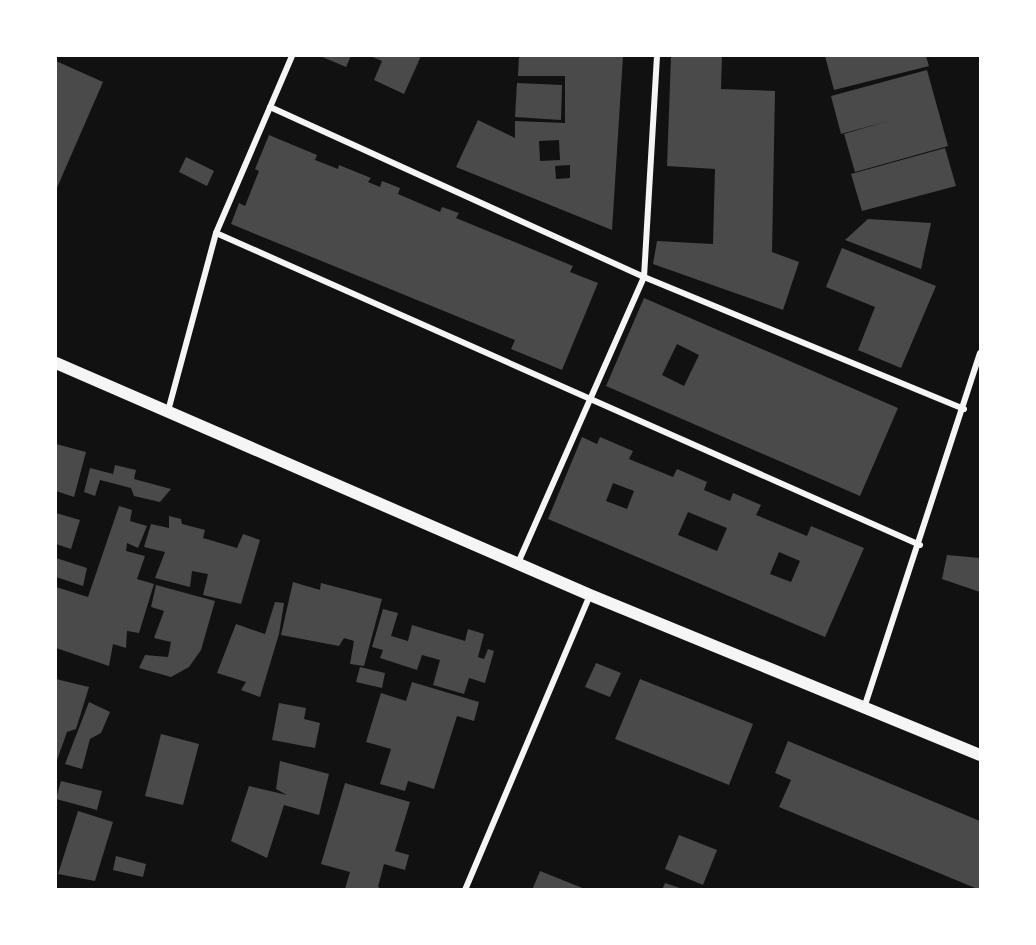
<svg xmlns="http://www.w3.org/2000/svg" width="1036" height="945" viewBox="0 0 1036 945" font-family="Commissioner,sans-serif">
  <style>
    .building { fill: #4a4a4a; fill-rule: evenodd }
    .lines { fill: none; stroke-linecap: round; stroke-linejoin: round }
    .minor { stroke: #f5f5f5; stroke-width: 6 }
    .secondary { stroke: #f5f5f5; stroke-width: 12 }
  </style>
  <rect width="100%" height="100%" fill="#111"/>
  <g class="building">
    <polygon points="320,56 351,56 346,67"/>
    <polygon points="370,56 421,56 404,94 374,80 382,61"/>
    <path d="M 519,56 L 623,56 L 612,230 L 456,167 L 478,120 L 515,138 L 515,121 L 565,123 L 565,76 L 518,76 ZM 559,140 L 560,160 L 540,161 L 539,141 ZM 570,165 L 570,178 L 556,179 L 555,166 Z"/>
    <polygon points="671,56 722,56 721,89 775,91 772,252 799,262 783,310 653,264 657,241 713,244 715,169 667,166"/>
    <polygon points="825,56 926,56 929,66 834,90"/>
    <polygon points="56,61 103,82 56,190"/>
    <polygon points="927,70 948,146 855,172 844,134 888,121 841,134 831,96"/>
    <polygon points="517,83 562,85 561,120 515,117"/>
    <polygon points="269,135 317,155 315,160 338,169 339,165 371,178 368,182 380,187 382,181 400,188 398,194 440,212 442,207 459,213 456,218 573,266 570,272 598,283 562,370 511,349 515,340 231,224 239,203 245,206 259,171 255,169"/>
    <polygon points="945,148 956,186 862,211 851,174"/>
    <polygon points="186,157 214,171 207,186 179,172"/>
    <polygon points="868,219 931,223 921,269 845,240"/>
    <polygon points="842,248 936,286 901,368 858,350 875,307 826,287"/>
    <path d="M 644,298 L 898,408 L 860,496 L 606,386 ZM 677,344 L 699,355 L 684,386 L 662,375 Z"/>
    <path d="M 582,437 L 597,444 L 600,437 L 633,451 L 629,459 L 673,477 L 677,469 L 707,482 L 704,490 L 730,501 L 733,493 L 761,505 L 756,515 L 807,536 L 811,526 L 864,548 L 825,637 L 548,519 ZM 613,483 L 634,491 L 627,509 L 606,501 ZM 688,512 L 727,528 L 717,551 L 678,535 ZM 779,552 L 800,561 L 791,582 L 770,574 Z"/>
    <polygon points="56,444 86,452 74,497 56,491"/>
    <polygon points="115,465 136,470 134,479 171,489 160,502 134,496 131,488 100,480 95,496 84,492 90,468 113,474"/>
    <polygon points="119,506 132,510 130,521 147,526 138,548 127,543 126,551 145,556 137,579 154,584 139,633 127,631 126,648 113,644 109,666 56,648 56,587 88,597"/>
    <polygon points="56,513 80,520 71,549 56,544"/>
    <polygon points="169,516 181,519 182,524 205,530 203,538 237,548 243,534 260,540 241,604 203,595 208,574 192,571 190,587 155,578 165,552 144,547 151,524 169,528"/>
    <polygon points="947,555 980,558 980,592 942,579"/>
    <polygon points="56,558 87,568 83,586 56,577"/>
    <polygon points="293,582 320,590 321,583 382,599 364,666 350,664 354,641 344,638 339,646 281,635"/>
    <polygon points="156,585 215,601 201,650 189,667 171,677 139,668 145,655 168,657 171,642 154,638 164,611 151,607"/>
    <polygon points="275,602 284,603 279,634 260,697 241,690 246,682 217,673 236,624 265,634"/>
    <polygon points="383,609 398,613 391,636 408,641 412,625 465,641 468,629 484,634 478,657 484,659 488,649 494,651 485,683 469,678 464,694 433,685 440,660 422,655 417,670 380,658 383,650 372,647"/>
    <polygon points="596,663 621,673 610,697 585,687"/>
    <polygon points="360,667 385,673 382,688 356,682"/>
    <polygon points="56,679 89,687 76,729 67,732 56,763"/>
    <polygon points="640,679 753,724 729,785 615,739"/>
    <polygon points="412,682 479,702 474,721 457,716 434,789 408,781 405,791 380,784 391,749 366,742 381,693 406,701"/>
    <polygon points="89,702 110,712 101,733 90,739 82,769 65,764"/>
    <polygon points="279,703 306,708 304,719 320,723 315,748 272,740"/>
    <polygon points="161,734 199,744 183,805 145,796"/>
    <polygon points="788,741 980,821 980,890 779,807 791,780 775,773"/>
    <polygon points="280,761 329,774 319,815 284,805 267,858 231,841 249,786 287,795 276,789"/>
    <polygon points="61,781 102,791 97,810 56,799"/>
    <polygon points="345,783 410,802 395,851 409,855 405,870 384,864 378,887 385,890 345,889 350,872 321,864"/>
    <polygon points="78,811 113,822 95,881 58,874"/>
    <polygon points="679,835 717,850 703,885 665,869"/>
    <polygon points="116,856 146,864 143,877 113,870"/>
    <polygon points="540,871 585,889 585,890 532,890"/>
    <polygon points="665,883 683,889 683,890 662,890"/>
  </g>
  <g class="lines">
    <g class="minor">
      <polyline points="270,107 644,277 964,409"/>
      <polyline points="216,233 920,545"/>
      <polyline points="168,411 216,233 292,56"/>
      <polyline points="518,563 644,277 657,56"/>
      <polyline points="864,708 980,353"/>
      <polyline points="465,890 590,595"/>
    </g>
    <polyline class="secondary" points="56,363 590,595 980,755"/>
  </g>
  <rect width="1036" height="945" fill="none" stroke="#ffffff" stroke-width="114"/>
</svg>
